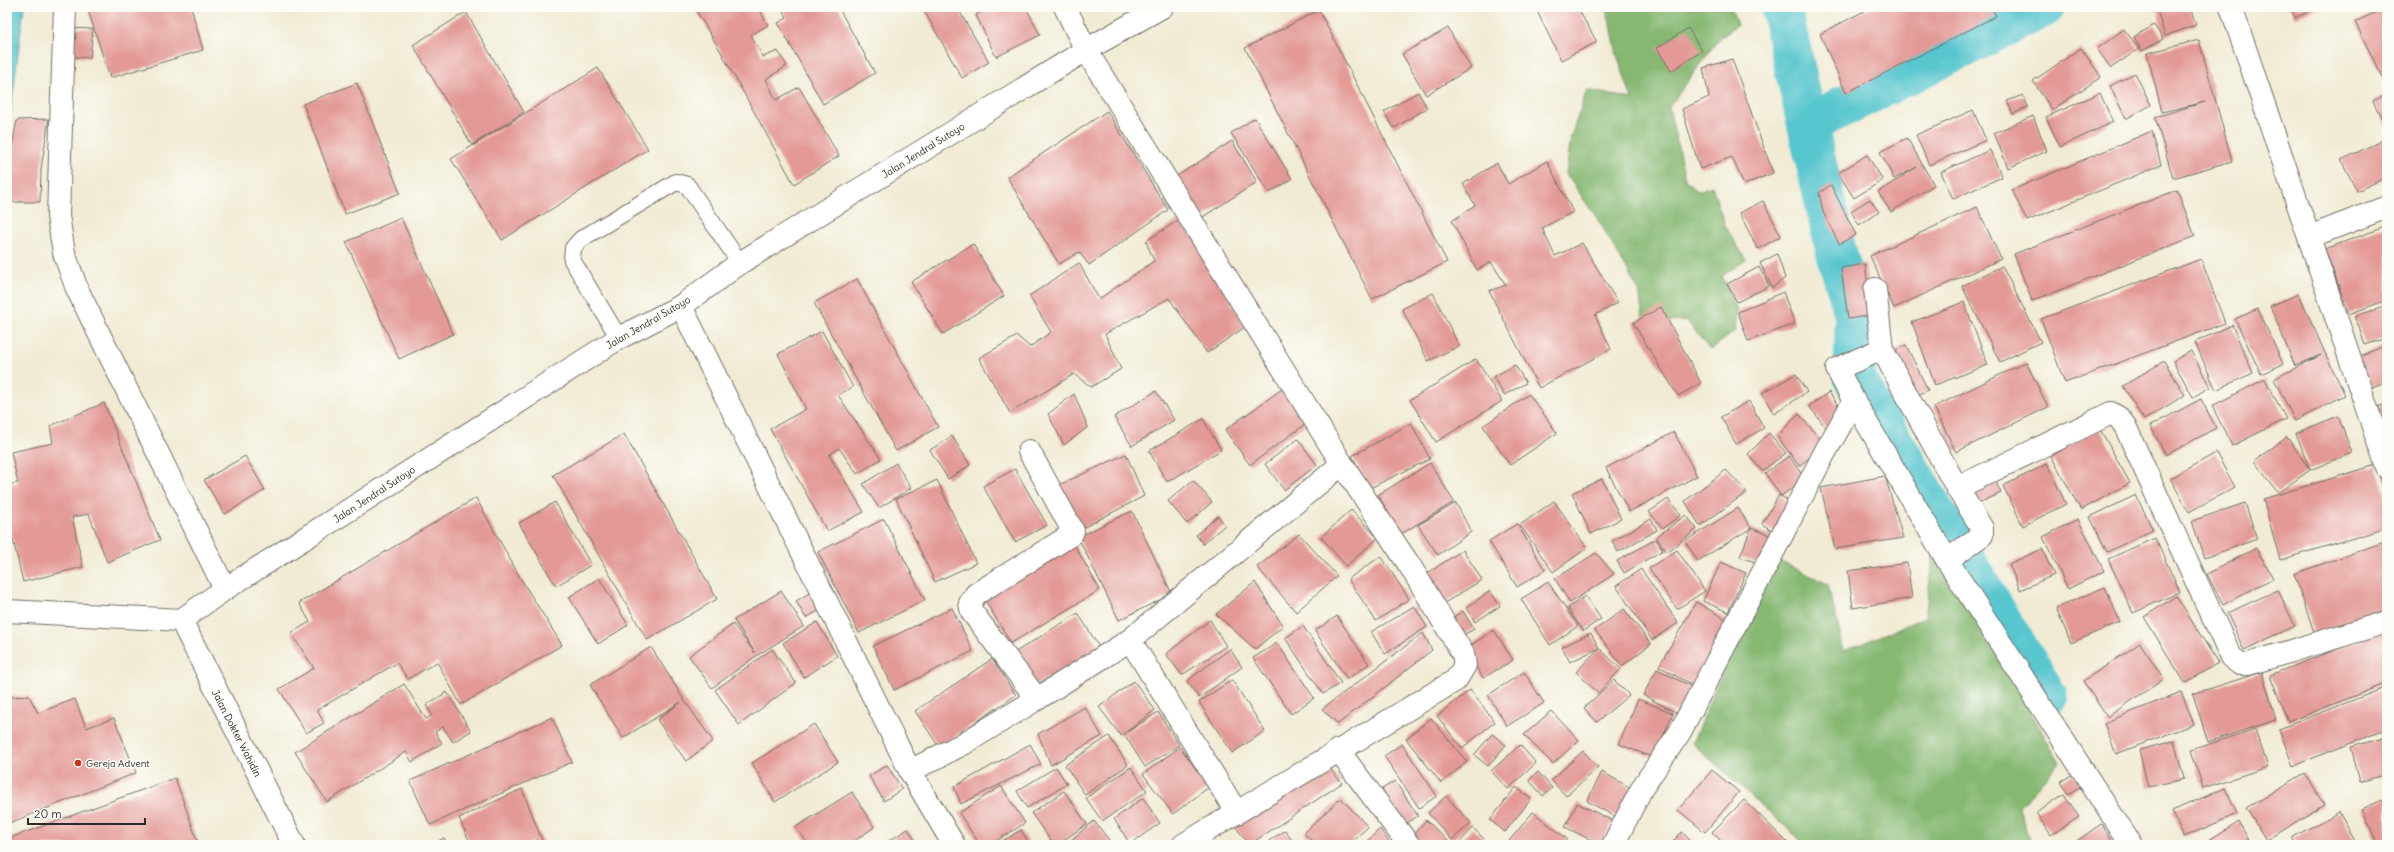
<svg xmlns="http://www.w3.org/2000/svg" width="2394" height="852" viewBox="0 0 2394 852" font-family="Delius,sans-serif">
  <style>
    .forest { fill: #86b872; stroke: #58724e }
    .water { fill: #59c6cf; stroke: #42787d }
    .lines { fill: none; stroke-linecap: round; stroke-linejoin: round }
    .canal { stroke: #59c6cf; stroke-width: 41 }
    .building { fill: #e39a96 }
    .service-casing { stroke: #706e66; stroke-width: 18 }
    .minor-casing { stroke: #706e66; stroke-width: 24 }
    .tertiary-casing { stroke: #706e66; stroke-width: 24 }
    .service { stroke: #fff; stroke-width: 16 }
    .minor { stroke: #fff; stroke-width: 22 }
    .tertiary { stroke: #fff; stroke-width: 22 }
    .poi-dot { fill: #c8321e; stroke: #fdfcf7; stroke-width: 1.5 }
    .labels { text-anchor: middle; stroke-width: 3; stroke-linejoin: round; paint-order: stroke }
    .street-label { font-size: 10px; fill: #2b2b2b; stroke: #fdfcf7 }
    .poi-label { font-size: 10px; fill: #2b2b2b; stroke: #fdfcf7; text-anchor: start }
  </style>
  <rect width="100%" height="100%" fill="#fdfcf7"/>
  <filter id="ink" filterUnits="userSpaceOnUse"><feTurbulence type="fractalNoise" baseFrequency=".025" numOctaves="2"/><feDisplacementMap in="SourceGraphic" scale="8" xChannelSelector="R" yChannelSelector="G"/><feConvolveMatrix kernelMatrix="1 2 1 2 8 2 1 2 1" color-interpolation-filters="sRGB"/></filter>
  <filter id="wash" filterUnits="userSpaceOnUse"><feTurbulence type="fractalNoise" baseFrequency=".012" numOctaves="4" result="noise"/><feDisplacementMap in="SourceGraphic" scale="16" xChannelSelector="R" yChannelSelector="G"/><feGaussianBlur stdDeviation="0.9" result="paint"/><feColorMatrix in="noise" values="0 0 0 0 0 0 0 0 0 0 0 0 0 0 0 0 0 1.4 0 .05"/><feComposite in="paint" operator="in"/></filter>
  <g filter="url(#wash)">
    <rect width="100%" height="100%" fill="#f1ebd4"/>
    <g class="forest">
      <polygon points="1604,7 1731,7 1737,25 1720,37 1669,107 1685,179 1697,191 1712,186 1725,226 1746,260 1722,276 1737,310 1735,331 1710,350 1687,321 1658,322 1645,334 1639,291 1599,221 1566,174 1571,136 1587,90 1632,99 1617,55 1611,25"/>
      <polygon points="1934,550 2060,762 2019,807 2031,845 1806,845 1692,743 1771,557 1828,584 1844,651 1925,617"/>
    </g>
    <polygon class="water" points="7,7 24,7 7,142"/>
    <g class="lines">
      <g class="canal">
        <polyline points="1781,7 1836,251 1855,316 1854,378 2047,696"/>
        <polyline points="1808,124 2044,7"/>
      </g>
    </g>
    <g id="blocks">
      <g class="building">
        <polygon points="87,7 191,7 203,50 110,78"/>
        <polygon points="694,7 758,7 768,25 751,35 763,57 778,51 787,66 766,79 776,100 799,87 839,156 794,184 721,52"/>
        <polygon points="781,7 838,7 875,73 823,104 778,23 787,18"/>
        <polygon points="922,7 957,7 989,62 962,78"/>
        <polygon points="989,7 1026,7 1040,35 996,57 976,15"/>
        <polygon points="1535,7 1577,7 1597,42 1561,60"/>
        <polygon points="1872,7 1991,7 1996,16 1846,93 1820,34"/>
        <polygon points="2156,7 2190,7 2196,25 2165,36"/>
        <polygon points="2290,7 2318,7 2295,18"/>
        <polygon points="2387,7 2387,87 2355,22"/>
        <polygon points="1319,10 1447,262 1372,299 1245,48"/>
        <polygon points="466,12 524,112 472,145 413,45"/>
        <polygon points="2154,25 2163,39 2142,51 2134,37"/>
        <polygon points="68,28 93,29 90,58 66,56"/>
        <polygon points="1448,28 1471,68 1426,95 1402,54"/>
        <polygon points="1688,28 1702,51 1671,71 1657,48"/>
        <polygon points="2124,29 2139,49 2111,68 2097,49"/>
        <polygon points="2199,40 2232,161 2173,178 2155,117 2205,102 2162,112 2147,53"/>
        <polygon points="2081,48 2101,77 2052,110 2033,81"/>
        <polygon points="1732,59 1773,173 1744,185 1732,157 1700,169 1682,109 1709,97 1703,68"/>
        <polygon points="598,68 648,149 502,240 451,159"/>
        <polygon points="2135,73 2151,105 2126,119 2110,86"/>
        <polygon points="357,83 400,193 345,214 303,104"/>
        <polygon points="1418,92 1427,108 1394,128 1384,112"/>
        <polygon points="2100,93 2113,122 2060,147 2046,117"/>
        <polygon points="2387,94 2387,127 2386,127 2373,101"/>
        <polygon points="2023,95 2028,107 2013,114 2007,101"/>
        <polygon points="1973,110 1986,140 1929,165 1916,135"/>
        <polygon points="1107,111 1168,210 1089,265 1079,252 1059,264 1007,177"/>
        <polygon points="2033,116 2047,151 2008,168 1994,133"/>
        <polygon points="1255,118 1292,179 1269,193 1231,133"/>
        <polygon points="49,119 41,169 40,202 8,202 8,168 17,120"/>
        <polygon points="2152,131 2161,165 2027,221 2012,190"/>
        <polygon points="1907,138 1934,185 1891,212 1878,192 1917,167 1894,179 1880,152"/>
        <polygon points="2387,138 2387,177 2357,191 2341,160"/>
        <polygon points="1232,141 1257,182 1198,220 1172,179"/>
        <polygon points="1990,150 2002,177 1953,199 1941,172"/>
        <polygon points="1867,155 1883,180 1854,198 1838,173"/>
        <polygon points="1547,161 1573,212 1542,228 1555,256 1582,243 1618,303 1595,315 1611,349 1539,388 1489,291 1506,285 1491,262 1477,270 1452,221 1475,205 1463,184 1497,163 1508,184"/>
        <polygon points="1831,185 1856,235 1839,244 1823,212 1819,193"/>
        <polygon points="2177,190 2195,236 2032,301 2014,254"/>
        <polygon points="1870,199 1879,212 1859,225 1851,211"/>
        <polygon points="1763,201 1781,236 1758,249 1739,213"/>
        <polygon points="1977,207 2001,259 1894,308 1870,256"/>
        <polygon points="1185,216 1245,327 1207,353 1169,298 1105,334 1121,369 1091,387 1074,374 1010,413 979,358 1017,336 1030,347 1051,332 1029,296 1079,263 1099,299 1154,261 1146,241"/>
        <polygon points="401,218 453,334 399,359 346,242"/>
        <polygon points="2387,226 2387,300 2349,314 2325,249"/>
        <polygon points="973,244 1004,296 943,334 911,282"/>
        <polygon points="1777,254 1785,278 1772,288 1760,263"/>
        <polygon points="2201,259 2225,323 2065,383 2041,319"/>
        <polygon points="1865,264 1872,315 1848,319 1841,268"/>
        <polygon points="2002,266 2041,342 2000,362 1962,286"/>
        <polygon points="1759,267 1769,286 1737,302 1727,284"/>
        <polygon points="857,279 938,427 896,451 814,303"/>
        <polygon points="1783,292 1795,324 1748,341 1738,312"/>
        <polygon points="1433,293 1459,346 1428,361 1402,309"/>
        <polygon points="2299,294 2325,353 2345,395 2295,421 2274,379 2321,355 2295,366 2270,306"/>
        <polygon points="1964,302 1988,365 1935,385 1912,322"/>
        <polygon points="2387,306 2387,338 2365,345 2355,316"/>
        <polygon points="1661,307 1701,383 1678,396 1633,323"/>
        <polygon points="2258,309 2283,364 2261,374 2235,319"/>
        <polygon points="2232,325 2253,373 2216,390 2195,342"/>
        <polygon points="822,331 853,387 838,395 881,459 857,474 839,448 829,455 864,512 827,531 770,429 806,409 778,354"/>
        <polygon points="1906,345 1928,390 1911,398 1889,354"/>
        <polygon points="2387,345 2387,381 2370,388 2357,357"/>
        <polygon points="2191,351 2210,387 2193,397 2173,361"/>
        <polygon points="1476,359 1502,401 1436,442 1410,400"/>
        <polygon points="2164,361 2185,395 2144,420 2123,386"/>
        <polygon points="2026,362 2048,407 1956,452 1934,407"/>
        <polygon points="1515,365 1526,383 1504,395 1493,377"/>
        <polygon points="1796,374 1807,392 1774,414 1762,393"/>
        <polygon points="2265,379 2286,419 2232,446 2212,406"/>
        <polygon points="1282,389 1307,423 1250,465 1225,430"/>
        <polygon points="1156,391 1174,420 1132,446 1114,417"/>
        <polygon points="1829,392 1843,413 1827,429 1809,406"/>
        <polygon points="1074,394 1088,427 1064,445 1048,414"/>
        <polygon points="1529,394 1557,433 1510,465 1483,426"/>
        <polygon points="2201,399 2216,428 2166,455 2150,426"/>
        <polygon points="1749,401 1764,428 1736,444 1721,417"/>
        <polygon points="104,403 160,540 107,562 89,514 72,517 83,567 23,582 7,514 7,485 18,483 11,452 53,443 50,426"/>
        <polygon points="2387,404 2387,429 2383,430 2377,407"/>
        <polygon points="1799,414 1825,445 1799,466 1777,436"/>
        <polygon points="2338,416 2352,453 2310,470 2278,493 2254,461 2287,437 2310,470 2296,433"/>
        <polygon points="1203,419 1221,450 1167,482 1149,451"/>
        <polygon points="1411,423 1430,459 1370,488 1352,456"/>
        <polygon points="2100,429 2130,483 2081,510 2051,456"/>
        <polygon points="1674,432 1697,476 1629,512 1606,468"/>
        <polygon points="1769,433 1786,453 1762,471 1748,454"/>
        <polygon points="624,434 717,599 647,640 553,475"/>
        <polygon points="952,436 970,465 948,479 930,450"/>
        <polygon points="1298,439 1317,465 1284,490 1265,464"/>
        <polygon points="2216,453 2235,487 2189,512 2170,478"/>
        <polygon points="1126,454 1144,496 1079,530 1057,486"/>
        <polygon points="245,456 265,490 225,514 204,480"/>
        <polygon points="1789,456 1805,479 1781,496 1765,473"/>
        <polygon points="896,463 911,488 879,508 863,484"/>
        <polygon points="1430,463 1454,502 1401,534 1378,495"/>
        <polygon points="2047,464 2066,504 2023,526 2003,486"/>
        <polygon points="2376,465 2387,501 2387,528 2280,560 2263,499"/>
        <polygon points="1015,469 1047,525 1015,542 983,486"/>
        <polygon points="1726,470 1747,492 1700,526 1685,501"/>
        <polygon points="1885,476 1903,538 1835,549 1821,488"/>
        <polygon points="1994,478 2001,493 1970,507 1964,492"/>
        <polygon points="1602,479 1621,519 1591,534 1572,493"/>
        <polygon points="937,480 976,563 935,582 896,499"/>
        <polygon points="1193,480 1212,502 1187,524 1168,501"/>
        <polygon points="1779,495 1796,505 1778,534 1762,524"/>
        <polygon points="2136,495 2153,530 2107,552 2090,517"/>
        <polygon points="476,498 521,579 562,645 461,705 437,662 408,679 397,663 317,710 324,723 306,733 279,689 314,668 291,633 310,622 299,603"/>
        <polygon points="1668,499 1681,515 1663,528 1649,512"/>
        <polygon points="1554,501 1587,548 1553,572 1520,525"/>
        <polygon points="555,502 591,565 556,586 519,523"/>
        <polygon points="1456,503 1471,532 1438,555 1418,525"/>
        <polygon points="2245,503 2257,539 2204,558 2192,521"/>
        <polygon points="1738,508 1751,528 1772,536 1761,564 1740,557 1751,528 1698,561 1685,541"/>
        <polygon points="1351,510 1378,538 1346,566 1321,537"/>
        <polygon points="1132,511 1172,594 1119,620 1078,537"/>
        <polygon points="1686,515 1697,529 1667,552 1656,537"/>
        <polygon points="1218,516 1225,525 1203,544 1196,535"/>
        <polygon points="884,519 925,600 859,633 818,552"/>
        <polygon points="1651,519 1657,530 1618,552 1612,541"/>
        <polygon points="2078,519 2104,571 2068,589 2043,537"/>
        <polygon points="1517,524 1545,570 1517,587 1489,541"/>
        <polygon points="1299,534 1337,576 1296,612 1257,567"/>
        <polygon points="2155,538 2180,592 2133,613 2108,559"/>
        <polygon points="1071,539 1100,590 1011,643 980,592"/>
        <polygon points="1656,539 1663,550 1624,573 1617,561"/>
        <polygon points="2387,541 2387,610 2315,635 2294,574"/>
        <polygon points="2256,548 2273,578 2223,605 2207,574"/>
        <polygon points="2042,549 2054,575 2020,590 2009,564"/>
        <polygon points="1463,550 1482,580 1441,605 1423,576"/>
        <polygon points="1677,550 1705,591 1677,609 1649,568"/>
        <polygon points="1596,553 1614,574 1570,603 1555,579"/>
        <polygon points="1381,556 1409,599 1376,621 1348,579"/>
        <polygon points="1721,562 1746,573 1728,612 1703,601"/>
        <polygon points="1907,563 1912,598 1853,608 1848,571"/>
        <polygon points="1641,569 1678,623 1652,640 1616,586"/>
        <polygon points="599,578 628,625 598,644 569,597"/>
        <polygon points="1255,582 1283,626 1255,649 1216,614"/>
        <polygon points="1548,582 1578,626 1550,645 1521,599"/>
        <polygon points="2105,587 2120,622 2071,643 2056,608"/>
        <polygon points="2278,590 2295,626 2244,650 2227,613"/>
        <polygon points="781,591 804,626 756,656 712,688 689,656 733,624 755,653 734,620"/>
        <polygon points="813,591 823,608 806,618 796,601"/>
        <polygon points="1490,591 1500,606 1475,622 1466,608"/>
        <polygon points="1585,596 1601,619 1583,631 1568,608"/>
        <polygon points="2176,596 2218,663 2185,683 2144,617"/>
        <polygon points="1696,602 1729,621 1692,685 1659,666"/>
        <polygon points="1414,606 1427,627 1385,654 1371,632"/>
        <polygon points="952,608 973,651 894,690 873,646"/>
        <polygon points="1624,609 1651,644 1622,666 1595,630"/>
        <polygon points="1463,611 1474,629 1460,637 1449,620"/>
        <polygon points="1078,613 1099,647 1035,686 1014,653"/>
        <polygon points="1337,616 1369,664 1347,679 1315,631"/>
        <polygon points="1210,620 1226,646 1182,675 1166,654"/>
        <polygon points="817,622 837,656 804,677 783,643"/>
        <polygon points="1303,626 1341,683 1323,694 1285,638"/>
        <polygon points="1494,630 1513,660 1483,678 1465,649"/>
        <polygon points="2387,630 2387,683 2288,722 2270,675"/>
        <polygon points="1423,633 1432,650 1338,724 1322,709"/>
        <polygon points="1591,633 1599,648 1621,669 1598,693 1576,672 1599,648 1570,662 1562,647"/>
        <polygon points="1277,643 1314,698 1291,714 1253,658"/>
        <polygon points="2140,643 2164,679 2107,717 2083,681"/>
        <polygon points="651,647 684,700 713,741 686,761 657,720 681,702 623,738 590,685"/>
        <polygon points="772,649 796,683 739,725 715,690"/>
        <polygon points="1230,649 1242,667 1199,698 1187,681"/>
        <polygon points="992,659 1016,695 939,747 915,711"/>
        <polygon points="1657,669 1694,688 1679,714 1643,695"/>
        <polygon points="1524,672 1544,703 1507,726 1488,695"/>
        <polygon points="2262,672 2276,720 2208,742 2193,694"/>
        <polygon points="1232,680 1265,731 1232,753 1199,702"/>
        <polygon points="1614,680 1629,695 1597,722 1584,708"/>
        <polygon points="1134,681 1155,710 1121,736 1099,707"/>
        <polygon points="404,684 426,719 432,715 426,705 447,692 471,731 453,742 443,727 435,732 442,743 412,762 406,752 327,802 295,752"/>
        <polygon points="2387,687 2387,729 2293,766 2279,729"/>
        <polygon points="1470,690 1495,722 1462,748 1437,716"/>
        <polygon points="2181,692 2194,724 2116,754 2104,723"/>
        <polygon points="29,696 38,713 75,699 86,728 114,718 136,773 7,824 7,697"/>
        <polygon points="1638,699 1673,713 1654,758 1619,744"/>
        <polygon points="1085,707 1102,736 1051,765 1038,734"/>
        <polygon points="1551,711 1579,740 1553,764 1524,735"/>
        <polygon points="1158,712 1179,745 1145,767 1124,734"/>
        <polygon points="552,717 572,762 430,825 410,781"/>
        <polygon points="1431,718 1467,762 1441,783 1406,739"/>
        <polygon points="814,724 838,762 775,802 752,763"/>
        <polygon points="2255,729 2268,767 2203,788 2191,750"/>
        <polygon points="1492,734 1506,745 1488,766 1474,755"/>
        <polygon points="1109,736 1128,765 1085,795 1065,765"/>
        <polygon points="2387,737 2387,774 2360,782 2351,747"/>
        <polygon points="2174,741 2184,779 2148,787 2139,750"/>
        <polygon points="1030,744 1041,764 961,804 954,787"/>
        <polygon points="1402,744 1437,796 1419,808 1384,756"/>
        <polygon points="1520,745 1536,763 1508,789 1491,771"/>
        <polygon points="1180,747 1209,787 1173,814 1143,774"/>
        <polygon points="1583,751 1598,767 1566,796 1551,780"/>
        <polygon points="1325,763 1342,783 1249,845 1233,823"/>
        <polygon points="887,765 902,789 884,801 869,776"/>
        <polygon points="1056,767 1067,784 1027,808 1017,791"/>
        <polygon points="1131,767 1147,791 1102,821 1086,798"/>
        <polygon points="1712,770 1739,792 1705,832 1678,810"/>
        <polygon points="1538,772 1552,788 1543,796 1529,780"/>
        <polygon points="1602,772 1631,788 1616,817 1587,801"/>
        <polygon points="2305,773 2324,805 2266,840 2246,808"/>
        <polygon points="2073,774 2081,786 2068,794 2060,782"/>
        <polygon points="175,778 199,845 7,845 7,830 10,838"/>
        <polygon points="1395,781 1418,816 1405,824 1382,789"/>
        <polygon points="1001,786 1025,823 990,845 980,845 959,813"/>
        <polygon points="1516,787 1531,799 1505,832 1490,820"/>
        <polygon points="2225,788 2237,814 2184,837 2172,811"/>
        <polygon points="522,789 544,845 528,845 538,840 524,845 471,845 459,818"/>
        <polygon points="1064,791 1087,824 1057,845 1054,845 1031,813"/>
        <polygon points="852,792 874,827 849,845 809,845 796,827"/>
        <polygon points="2064,794 2079,817 2051,835 2036,813"/>
        <polygon points="1446,796 1471,823 1452,840 1428,813"/>
        <polygon points="1143,798 1160,823 1130,844 1114,819"/>
        <polygon points="1341,798 1368,827 1348,845 1316,845 1304,833"/>
        <polygon points="2387,798 2387,845 2378,845 2362,809"/>
        <polygon points="1744,800 1788,843 1786,845 1725,845 1712,832"/>
        <polygon points="1577,803 1613,821 1601,845 1565,827"/>
        <polygon points="1533,812 1567,839 1563,845 1514,845 1509,841"/>
        <polygon points="2339,812 2357,845 2297,845 2293,837"/>
        <polygon points="1426,820 1452,845 1422,845 1413,835"/>
        <polygon points="1094,821 1113,845 1065,845"/>
        <polygon points="2239,822 2251,845 2203,845"/>
        <polygon points="2101,824 2115,845 2071,845"/>
        <polygon points="1473,828 1490,845 1457,845"/>
        <polygon points="908,829 918,845 882,845"/>
        <polygon points="1380,829 1391,845 1363,845"/>
        <polygon points="1021,830 1030,845 996,845"/>
        <polygon points="1285,830 1295,845 1263,845"/>
        <polygon points="1682,832 1695,845 1669,845"/>
        <polygon points="444,838 448,845 430,845"/>
      </g>
    </g>
  </g>
  <g filter="url(#ink)">
    <use href="#blocks" fill-opacity="0" stroke="#706e66" stroke-width="1"/>
    <g class="lines">
      <g class="service-casing">
        <polyline id="service" points="619,338 572,260 573,248 581,239 676,182 687,185 740,263"/>
      </g>
      <g class="minor-casing">
        <g id="minor">
          <polyline points="65,7 58,216 64,253 77,289 225,589"/>
          <polyline points="1065,7 1086,50 1342,464 1410,566 1463,654 1465,665 1456,680 1183,845"/>
          <polyline points="2231,7 2387,468"/>
          <polyline points="2309,237 2387,207"/>
          <polyline points="1875,289 1882,349 1957,488 1982,528 1982,535 1947,560"/>
          <polyline points="681,306 910,771 954,845"/>
          <polyline points="1854,401 1837,369 1882,349"/>
          <polyline points="1957,488 2111,413 2119,418 2125,426 2231,657 2240,664 2248,664 2387,622"/>
          <polyline points="7,611 181,620"/>
          <polyline points="1130,640 1237,813"/>
          <polyline points="1037,699 1130,640 1342,464"/>
          <polyline points="1338,750 1409,845"/>
          <polyline points="910,771 963,744 1037,699 972,612 970,603 976,594 1071,535 1073,531 1029,451"/>
          <polyline points="1613,845 1642,788 1680,732 1824,454 1854,401 1947,560 2131,845"/>
        </g>
      </g>
      <g class="tertiary-casing">
        <polyline id="tertiary" points="294,845 181,620 225,589 619,338 681,306 740,263 1086,50 1162,7"/>
      </g>
      <use href="#service" class="service"/>
      <use href="#minor" class="minor"/>
      <use href="#tertiary" class="tertiary"/>
    </g>
  </g>
  <circle class="poi-dot" cx="78" cy="763" r="4"/>
  <g class="labels">
    <g class="street-label">
      <text transform="translate(923 150) rotate(-32)" y="4">Jalan Jendral Sutoyo</text>
      <text transform="translate(648 322) rotate(-30)" y="4">Jalan Jendral Sutoyo</text>
      <text transform="translate(374 494) rotate(-33)" y="4">Jalan Jendral Sutoyo</text>
      <text transform="translate(237 733) rotate(63)" y="4">Jalan Dokter Wahidin</text>
    </g>
    <g class="poi-label">
      <text x="86" y="767">Gereja Advent</text>
    </g>
  </g>
  <rect width="2394" height="852" fill="none" stroke="#fdfcf7" stroke-width="24"/>
  <path d="M28 818v6h117v-6" fill="none" stroke="#2b2b2b" stroke-width="2"/>
  <text x="34" y="818" font-size="12" fill="#2b2b2b" stroke="#fdfcf7" stroke-width="3" paint-order="stroke">20 m</text>
</svg>
